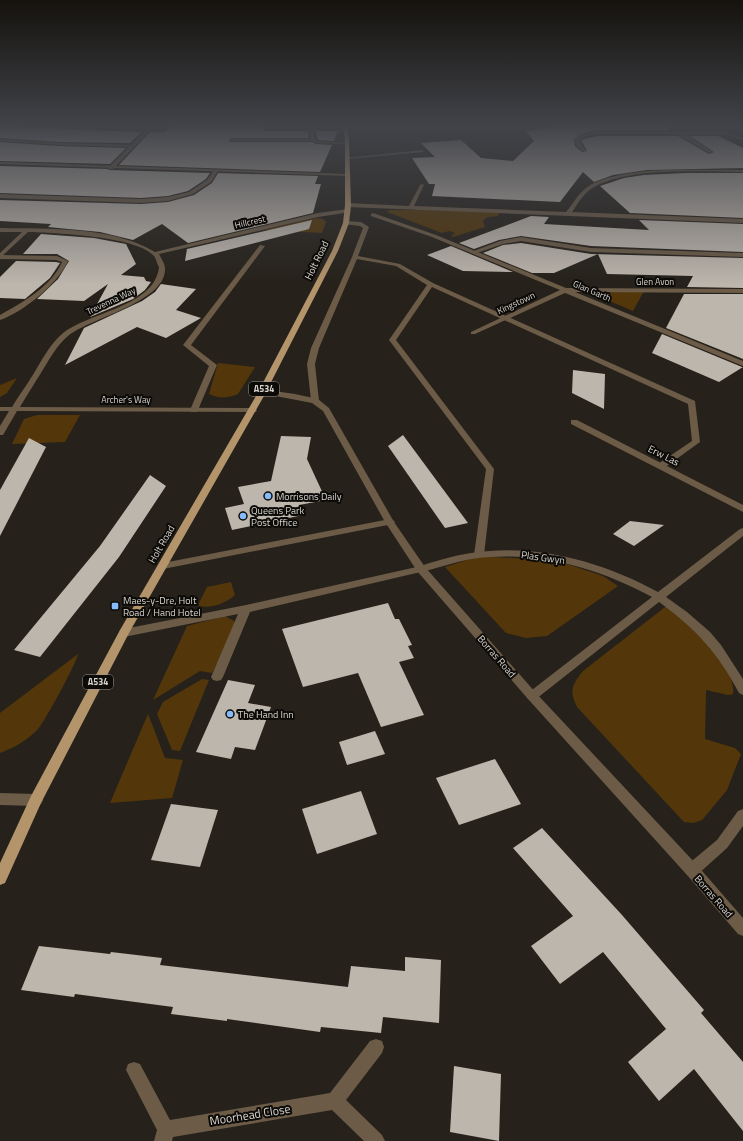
<svg xmlns="http://www.w3.org/2000/svg" width="743" height="1141" viewBox="0 0 743 1141" font-family="'Titillium Web',sans-serif">
  <style>
    .green { fill: #53370a }
    .building { fill: #bdb6ad }
    .lines { fill: none; stroke-linecap: round; stroke-linejoin: round }
    .service { fill: #6b5b47; fill-rule: evenodd }
    .minor { fill: #6b5b47; fill-rule: evenodd }
    .tertiary { fill: #6b5b47; fill-rule: evenodd }
    .primary { fill: #b4946b; fill-rule: evenodd }
    .poi-dot { fill: #86bbfb; stroke: #0d0b08; stroke-width: 1.5 }
    .labels { text-anchor: middle; stroke-width: 4; stroke-linejoin: round; paint-order: stroke }
    .far-street-label { font-size: 9px; fill: #d8d4d0; stroke: #0d0b08 }
    .shield { fill: #0d0b08; stroke: #9b9894; stroke-width: 1 }
    .shield-label { font-size: 9px; font-weight: bold; fill: #d8d4d0 }
    .street-label { font-size: 10px; fill: #d8d4d0; stroke: #0d0b08 }
    .poi-label { font-size: 10px; fill: #d8d4d0; stroke: #0d0b08; text-anchor: start }
    .near-street-label { font-size: 12px; fill: #d8d4d0; stroke: #0d0b08 }
  </style>
  <rect width="100%" height="100%" fill="#26211a"/>
  <g class="green">
    <polygon points="419,207 500,212 498,216 487,217 483,221 485,227 453,237 451,236 455,233 449,231 442,233 387,212 389,210 416,210"/>
    <polygon points="316,218 323,219 326,222 322,233 264,230"/>
    <polygon points="614,291 644,291 633,311 607,300 604,295"/>
    <path d="M 218,363 L 255,367 L 238,394 C 228,398 219,399 209,394 Z"/>
    <polygon points="17,378 7,393 0,397 0,385"/>
    <polygon points="37,415 80,415 65,442 12,444 24,419"/>
    <polygon points="480,556 558,561 603,576 618,586 547,636 526,638 506,633 445,567"/>
    <path d="M 231,582 L 235,595 C 226,603 212,609 199,606 L 199,603 L 207,587 Z"/>
    <path d="M 669,604 C 687,621 738,668 733,694 L 728,695 L 706,690 L 705,739 L 735,748 L 741,754 L 727,790 L 702,820 L 694,823 L 684,822 L 577,707 C 569,690 572,685 583,671 Z"/>
    <polygon points="225,616 234,621 236,627 212,673 200,671 153,700 187,626"/>
    <path d="M 78,654 C 76,664 44,723 37,730 C 26,741 14,748 0,753 L 0,713 Z"/>
    <polygon points="202,679 209,680 180,751 172,750 157,714 163,702"/>
    <polygon points="148,714 165,758 183,760 172,798 110,803"/>
  </g>
  <g class="building">
    <polygon points="0,126 89,130 142,132 130,143 59,142 0,138"/>
    <polygon points="172,126 262,126 261,129 265,129 264,131 308,131 309,138 231,138 228,141 231,142 312,142 316,144 332,145 320,172 119,165 150,132 165,132"/>
    <polygon points="557,126 669,126 670,130 597,130 580,134 574,140 575,146 582,152 587,151 581,140 597,136 678,136 709,154 714,152 690,136 718,136 743,148 743,168 647,170 613,175 594,182 583,172 560,202 432,196 435,184 429,184 412,158 435,157 421,143 461,140 481,158 513,161 534,141 526,131"/>
    <polygon points="315,131 338,131 334,141 318,140"/>
    <polygon points="0,142 59,146 126,148 110,164 0,161"/>
    <polygon points="0,166 108,169 109,170 210,173 206,179 188,191 168,196 141,198 0,193"/>
    <polygon points="218,173 318,176 315,184 321,184 313,213 188,243 162,224 133,240 100,232 48,227 51,224 0,221 0,200 141,204 168,202 194,195 212,183"/>
    <polygon points="686,173 743,173 743,218 630,213 600,186 624,178 644,175"/>
    <polygon points="531,216 549,217 544,224 649,230 639,220 743,224 743,252 591,246 521,236 499,240 474,249 459,243"/>
    <polygon points="312,220 309,229 185,261 187,249"/>
    <polygon points="41,234 94,238 126,244 136,264 121,275 144,277 146,281 151,282 145,290 133,299 90,317 108,284 84,301 37,299 58,279 69,261 57,254 23,254"/>
    <polygon points="521,243 591,254 743,258 743,288 687,287 693,276 607,274 598,254 554,273 532,273 483,253 503,245"/>
    <polygon points="451,246 513,272 463,271 427,255"/>
    <polygon points="16,261 56,262 60,263 50,278 25,299 0,298 0,277"/>
    <polygon points="161,284 196,289 176,310 201,318 166,338 137,327 65,365 84,328 142,301 155,292"/>
    <polygon points="684,294 743,294 743,359 666,328"/>
    <polygon points="662,334 742,367 743,367 719,382 652,353"/>
    <polygon points="573,370 605,374 604,409 572,393"/>
    <polygon points="403,435 468,523 445,528 388,446"/>
    <polygon points="281,436 311,437 307,459 326,500 299,505 303,515 232,530 225,508 244,504 238,487 271,481"/>
    <polygon points="29,438 46,447 0,536 0,490"/>
    <polygon points="150,475 166,486 119,557 40,657 14,650 100,546"/>
    <polygon points="630,521 664,525 634,546 613,534"/>
    <polygon points="388,603 395,619 399,619 412,645 408,646 414,658 399,662 424,715 381,727 358,673 303,687 282,629"/>
    <polygon points="228,680 255,685 248,703 271,707 255,750 235,747 231,759 196,752"/>
    <polygon points="375,731 385,754 347,765 339,742"/>
    <polygon points="495,759 521,804 459,825 436,778"/>
    <polygon points="361,791 377,834 317,854 302,809"/>
    <polygon points="171,804 218,810 200,867 151,860"/>
    <polygon points="542,828 622,915 704,1010 701,1013 743,1062 743,1131 694,1069 659,1101 628,1062 666,1029 603,952 560,984 531,946 573,916 513,848"/>
    <polygon points="39,946 110,954 111,952 162,958 160,965 348,987 351,966 405,971 405,957 441,960 439,1023 383,1017 381,1033 321,1027 320,1032 227,1019 227,1021 171,1014 173,1007 75,994 74,997 21,990"/>
    <polygon points="454,1066 501,1074 499,1141 450,1132"/>
  </g>
  <g class="lines">
    <g class="service">
      <polygon points="308,126 312,126 315,139 317,141 349,143 347,144 316,143 312,141 231,141 229,140 231,139 311,139"/>
      <polygon points="679,133 683,133 713,152 709,153 679,135"/>
      <polygon points="0,139 59,143 133,145 135,146 133,147 59,145 0,141"/>
      <polygon points="422,150 424,152 347,159 345,158"/>
      <polygon points="214,170 218,171 211,182 193,194 168,201 141,203 0,198 0,194 141,199 168,197 189,192 207,180"/>
      <polygon points="373,213 436,235 437,236 432,237 371,216 371,214"/>
      <polygon points="346,221 361,222 369,227 358,256 400,264 433,283 695,401 700,442 664,468 658,468 657,466 658,464 692,441 688,404 432,287 396,340 494,469 484,555 482,557 476,557 474,555 486,469 389,340 427,285 396,266 357,259 319,348 315,364 319,401 315,403 311,401 307,364 311,348 352,257 363,228 360,226 344,224 343,223"/>
      <polygon points="521,237 591,248 743,253 743,257 591,252 521,241 503,244 474,254 471,252 500,241"/>
      <polygon points="260,245 265,246 191,345 217,365 198,410 197,412 191,412 190,410 209,366 183,345"/>
      <path d="M 0,255 L 57,256 L 68,261 C 59,283 22,313 0,320 L 0,315 C 23,302 51,287 62,262 L 56,260 L 0,259 Z"/>
      <polygon points="390,519 393,520 395,522 393,524 163,569 158,566 163,563"/>
      <polygon points="421,566 425,567 426,569 425,571 250,612 223,677 221,680 217,681 213,680 211,677 238,614 124,637 120,636 119,633 120,630 124,629 246,605"/>
    </g>
    <g class="minor">
      <polygon points="150,126 154,126 113,169 109,169 109,167"/>
      <polygon points="597,132 724,132 743,138 743,140 724,134 597,134 583,137 579,140 586,151 582,151 576,145 575,140 580,135"/>
      <path d="M 666,170 L 743,170 L 743,172 C 701,172 627,166 591,189 C 583,194 577,205 572,212 L 743,219 L 743,223 L 348,207 L 345,205 L 348,203 L 409,206 L 420,185 L 422,184 L 424,185 L 414,206 L 566,212 C 573,204 578,194 586,188 C 604,174 644,171 666,170 Z"/>
      <path d="M 348,209 L 351,211 L 350,212 L 318,217 L 159,254 C 161,258 165,264 165,268 C 167,302 90,318 68,336 C 56,346 49,360 41,373 C 34,384 27,395 20,407 L 253,408 L 257,410 L 256,412 L 17,411 L 3,435 L 0,435 L 0,426 L 9,411 L 0,411 L 0,407 L 12,407 C 19,395 27,385 34,373 C 42,360 50,344 62,334 C 88,312 155,307 159,267 C 157,264 156,258 154,256 C 137,236 54,233 28,232 L 0,258 L 0,253 L 22,232 L 0,232 L 0,228 C 49,229 112,226 155,252 L 318,213 Z"/>
      <polygon points="432,235 436,235 566,288 743,289 743,293 575,292 743,361 743,366 565,293 475,334 471,334 471,332 560,290 432,237"/>
      <polygon points="571,420 577,420 743,505 743,512 571,424"/>
      <path d="M 743,528 L 743,536 L 666,597 L 687,612 L 710,632 L 721,645 L 743,679 L 743,695 L 739,693 C 718,653 696,629 659,602 L 536,699 L 532,701 L 528,699 L 526,696 L 528,693 L 652,597 C 596,567 535,550 472,559 C 454,562 438,568 421,572 L 416,569 L 417,567 C 435,561 452,556 471,553 C 536,543 601,561 658,592 L 740,529 Z"/>
      <polygon points="743,809 743,826 727,848 697,875 692,877 687,875 685,870 687,865 717,840 738,811"/>
      <polygon points="376,1039 382,1041 384,1047 382,1053 346,1100 382,1135 385,1141 364,1141 332,1110 173,1137 172,1141 154,1141 157,1130 126,1070 128,1064 134,1062 140,1064 170,1120 330,1093 370,1041"/>
    </g>
    <g class="tertiary">
      <polygon points="0,162 348,174 350,175 348,176 0,164"/>
      <polygon points="260,389 295,394 318,399 329,408 394,522 425,567 536,693 697,865 743,918 743,936 738,934 687,875 528,699 417,571 385,522 323,411 312,403 260,393"/>
      <polygon points="0,793 36,794 41,796 43,800 41,804 36,806 0,805"/>
    </g>
    <polygon class="primary" points="343,126 347,126 349,140 351,205 349,223 338,251 264,396 129,633 41,803 5,883 0,885 0,863 31,796 120,630 256,396 332,251 343,223 345,205 345,140"/>
  </g>
  <linearGradient id="sky" x2="0" y2="1"><stop stop-color="#15120e"/><stop offset="0.44" stop-color="#414349"/><stop offset="1" stop-color="#414349" stop-opacity="0"/></linearGradient>
  <rect width="743" height="285" fill="url(#sky)"/>
  <g class="poi-dot">
    <circle cx="268" cy="496" r="4"/>
    <circle cx="243" cy="516" r="4"/>
    <rect x="111" y="602" width="8" height="8" rx="2"/>
    <circle cx="230" cy="714" r="4"/>
  </g>
  <g class="labels">
    <g class="far-street-label">
      <text transform="translate(250 222) rotate(-13)" y="3">Hillcrest</text>
      <text x="655" y="285">Glen Avon</text>
      <text transform="translate(592 291) rotate(23)" y="3">Glan Garth</text>
      <text transform="translate(111 301) rotate(-25)" y="3">Trevenna Way</text>
      <text transform="translate(516 303) rotate(-25)" y="3">Kingstown</text>
      <text x="126" y="403">Archer's Way</text>
    </g>
    <g class="shield">
      <rect x="249" y="382" width="30" height="14" rx="3"/>
      <rect x="83" y="675" width="30" height="14" rx="3"/>
    </g>
    <g class="shield-label">
      <text x="264" y="392">A534</text>
      <text x="98" y="685">A534</text>
    </g>
    <g class="street-label">
      <text transform="translate(316 260) rotate(-64)" y="4">Holt Road</text>
      <text transform="translate(664 455) rotate(27)" y="4">Erw Las</text>
      <text transform="translate(161 544) rotate(-60)" y="4">Holt Road</text>
      <text transform="translate(543 557) rotate(8)" y="4">Plas Gwyn</text>
      <text transform="translate(497 656) rotate(49)" y="4">Borras Road</text>
      <text transform="translate(714 896) rotate(49)" y="4">Borras Road</text>
    </g>
    <g class="poi-label">
      <text x="276" y="500">Morrisons Daily</text>
      <text x="251" y="514">Queens Park<tspan x="251" dy="12">Post Office</tspan></text>
      <text x="123" y="604">Maes-y-Dre, Holt<tspan x="123" dy="12">Road / Hand Hotel</tspan></text>
      <text x="238" y="718">The Hand Inn</text>
    </g>
    <g class="near-street-label">
      <text transform="translate(250 1115) rotate(-9)" y="4">Moorhead Close</text>
    </g>
  </g>
</svg>
